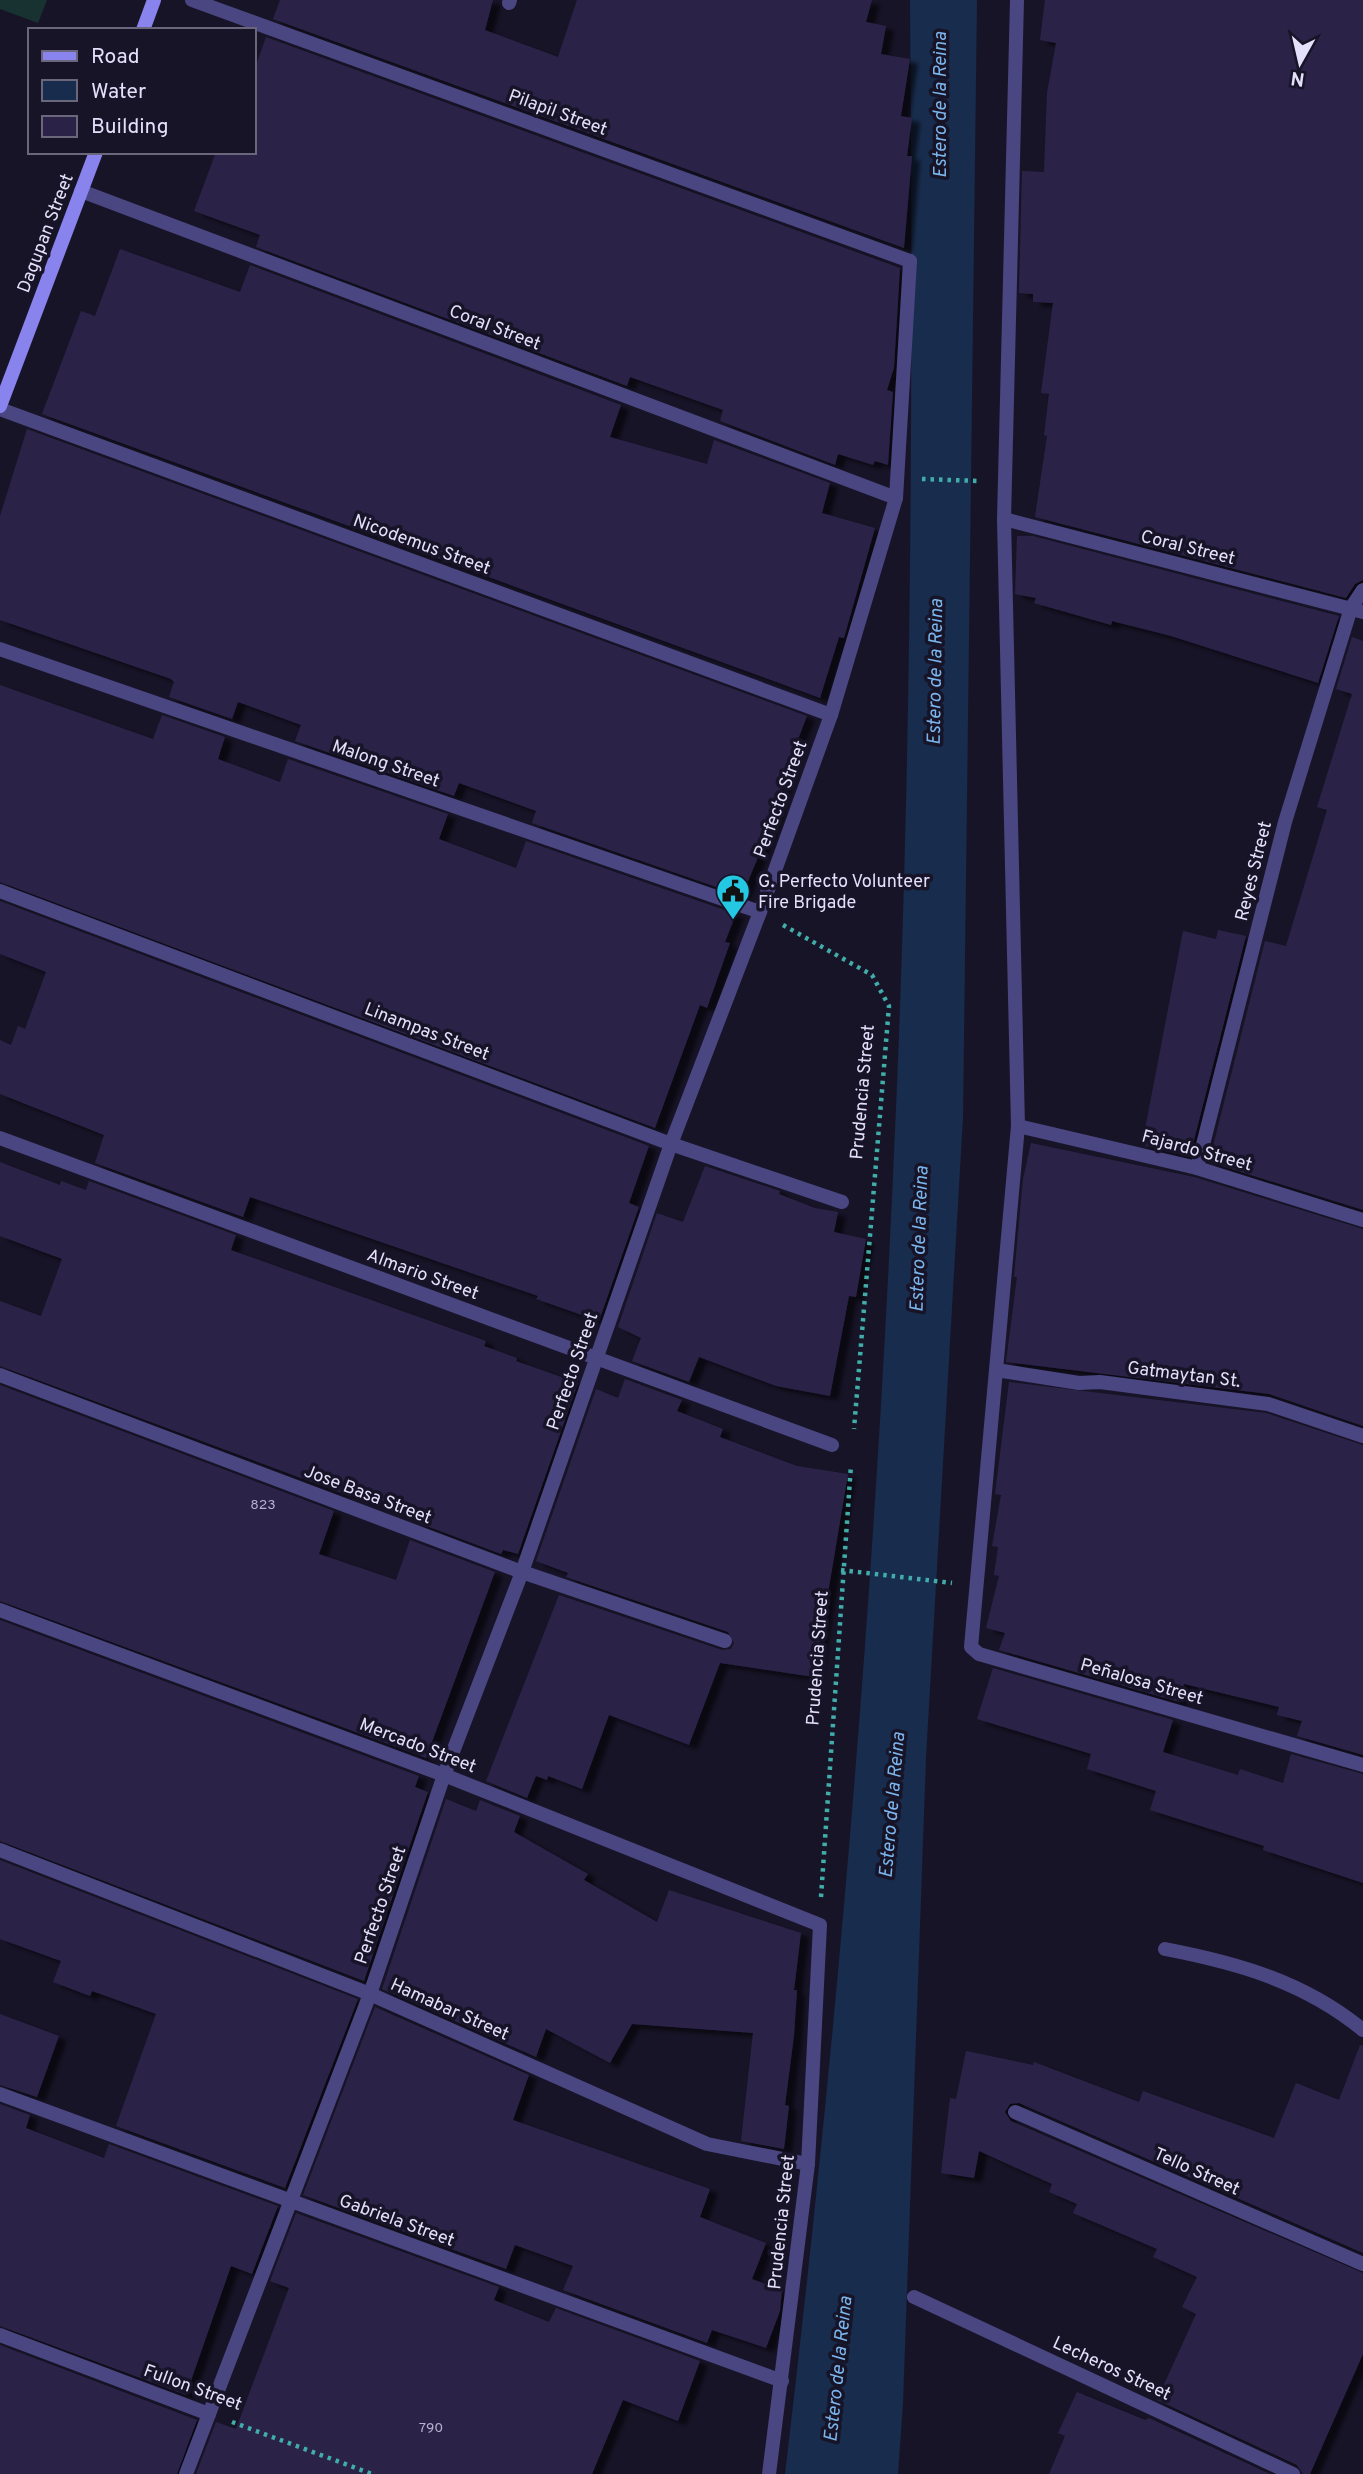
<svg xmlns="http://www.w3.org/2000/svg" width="1363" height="2474" viewBox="0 0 1363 2474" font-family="Overpass,sans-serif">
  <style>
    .green { fill: #183231 }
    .water { fill: #182c4d }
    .building { fill: #2b2347; filter: url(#shadow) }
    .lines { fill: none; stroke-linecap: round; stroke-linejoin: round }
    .path { stroke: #41adaa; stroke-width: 4.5; stroke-dasharray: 3.5 5; stroke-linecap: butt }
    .lane { stroke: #4a4681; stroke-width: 14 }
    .street { stroke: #4a4681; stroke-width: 14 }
    .secondary { stroke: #8983ee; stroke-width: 14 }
    .labels { text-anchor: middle; stroke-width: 7; stroke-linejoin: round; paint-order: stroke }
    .number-label { font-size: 14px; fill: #b6b1ce }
    .street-label { font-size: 18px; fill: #e4e0fb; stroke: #181428 }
    .poi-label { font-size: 18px; fill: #e4e0fb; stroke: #181428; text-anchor: start }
    .water-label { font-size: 19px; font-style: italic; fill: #7bb5ed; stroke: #181428 }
  </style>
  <defs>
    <filter id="shadow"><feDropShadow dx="8" dy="4.5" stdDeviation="2" flood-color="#0009"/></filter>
  </defs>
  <rect width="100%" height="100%" fill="#181428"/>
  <polygon class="green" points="0,0 47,0 38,23 0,9"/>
  <path class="water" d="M 910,0 L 977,0 L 963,1117 L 926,1758 L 903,2403 L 898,2474 L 785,2474 C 839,2021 877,1564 896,1108 C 912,739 913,369 910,0 Z"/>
  <g class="building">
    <polygon points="280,0 493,0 485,30 558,57 577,0 872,0 866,22 886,26 881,54 910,59 901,116 912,118 907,156 912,156 904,248 273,19"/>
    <polygon points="1045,0 1363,0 1363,580 1355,584 1346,598 1035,517 1047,436 1044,435 1049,394 1041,393 1053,303 1033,302 1033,294 1019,293 1022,171 1044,172 1047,93 1056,43 1040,40"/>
    <polygon points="266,37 900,268 894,368 887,390 893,392 888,465 875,461 873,465 838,454 835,465 720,421 723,410 630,377 627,386 256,247 260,235 194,211 216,152 254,152 254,71"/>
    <polygon points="120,249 240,292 250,265 621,405 610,437 707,464 714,440 830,483 822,513 875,528 844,638 839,637 820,698 42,414 81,311 95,316"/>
    <polygon points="27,429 807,716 787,768 790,769 775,808 778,809 742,896 532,823 536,811 459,783 454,796 295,741 301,725 238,702 232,719 169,697 174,682 171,679 0,620 0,516"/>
    <polygon points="1017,536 1033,536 1339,616 1318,683 1171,636 1112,621 1111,625 1034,603 1036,598 1015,594"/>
    <polygon points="1352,637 1363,641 1363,1210 1209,1162 1265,941 1286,946 1327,810 1317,807 1352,694 1336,689"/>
    <polygon points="0,685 153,739 162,715 225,737 218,759 280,782 288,759 448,814 439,839 516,868 526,841 736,914 725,942 730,943 707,1008 700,1005 655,1128 0,882"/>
    <polygon points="0,901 649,1146 629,1203 639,1207 599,1321 536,1299 538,1296 250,1197 243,1217 95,1163 104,1135 0,1094 0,1040 11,1045 18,1026 25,1029 46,972 0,954"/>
    <polygon points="1218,930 1246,936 1190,1156 1142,1145 1183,931 1216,939"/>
    <polygon points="1031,1143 1194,1177 1363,1229 1363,1426 1269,1394 1006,1362 1017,1277 1014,1277 1023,1179"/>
    <polygon points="0,1162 60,1185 61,1181 86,1190 89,1181 236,1235 231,1250 486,1341 484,1346 517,1358 516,1361 578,1383 518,1554 503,1550 501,1554 416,1522 418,1516 343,1489 341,1493 0,1366 0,1301 41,1316 62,1259 0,1236"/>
    <polygon points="705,1166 780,1191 779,1194 815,1208 838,1212 834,1232 866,1239 856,1297 849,1296 830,1396 776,1386 699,1357 689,1382 632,1361 641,1338 618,1327 657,1213 683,1222"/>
    <polygon points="625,1379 682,1400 677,1411 723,1429 720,1437 797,1466 848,1474 814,1677 720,1663 689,1745 609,1715 582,1789 548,1776 547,1780 536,1776 527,1798 486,1781 559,1595 722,1650 731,1649 734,1643 728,1632 566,1577 568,1573 536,1561 596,1389 618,1398"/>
    <polygon points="1009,1382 1266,1413 1363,1445 1363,1755 1297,1736 1302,1721 1277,1715 1279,1707 1184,1684 1179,1702 999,1650 1005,1633 986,1628 999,1576 994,1575 998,1547 992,1546 1001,1495 995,1494"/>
    <polygon points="0,1385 334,1511 319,1554 396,1580 410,1540 495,1572 426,1758 0,1601"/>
    <polygon points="0,1620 419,1776 415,1787 428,1792 364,1981 0,1841"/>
    <polygon points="993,1668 1173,1720 1163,1752 1238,1775 1240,1769 1283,1783 1291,1754 1363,1774 1363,1883 1263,1850 1264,1846 1150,1810 1156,1791 1087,1769 1091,1754 977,1719"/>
    <polygon points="446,1799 476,1811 480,1800 520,1816 514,1832 588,1874 584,1880 657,1922 669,1890 801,1933 794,1990 797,1990 794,2036 785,2105 789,2106 784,2149 741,2141 753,2033 632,2024 610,2063 546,2029 536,2057 382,1989"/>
    <polygon points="0,1860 358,1999 285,2188 116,2126 156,2014 92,1991 90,1996 53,1982 61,1961 0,1939"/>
    <polygon points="375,2007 529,2075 513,2120 710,2189 700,2217 766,2243 752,2279 782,2290 780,2311 766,2348 712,2330 707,2343 563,2290 573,2266 515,2245 506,2269 303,2195"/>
    <polygon points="0,2014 59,2036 37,2097 0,2085"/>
    <polygon points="1360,2045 1363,2046 1363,2253 1019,2103 1010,2104 1005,2112 1011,2121 1363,2273 1363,2354 1310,2474 1303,2474 1297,2465 1157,2400 1196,2314 1182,2307 1197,2277 1153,2257 1157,2249 1073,2213 1077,2204 1049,2192 1052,2184 979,2151 974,2178 941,2173 950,2098 956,2099 966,2051 1033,2065 1034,2062 1139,2102 1143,2091 1274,2138 1296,2083 1339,2100"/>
    <polygon points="0,2104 30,2115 26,2128 104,2158 109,2144 278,2206 252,2274 231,2266 186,2395 0,2326"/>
    <polygon points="296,2213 499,2287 494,2300 549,2322 556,2308 700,2361 678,2421 623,2400 592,2474 196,2474 216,2422 236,2429 255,2378 289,2288 270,2281"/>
    <polygon points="0,2345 197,2420 177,2474 0,2474"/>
    <polygon points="1077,2392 1145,2420 1149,2418 1270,2474 1049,2474 1065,2436 1058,2433"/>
  </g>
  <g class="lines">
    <g class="path">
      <polyline points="922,479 980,481"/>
      <polyline points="783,925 872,975 889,1006 854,1429"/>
      <polyline points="841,1570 952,1583"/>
      <polyline points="821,1897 851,1465"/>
      <polyline points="232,2422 372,2474"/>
    </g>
    <g class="lane">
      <polyline points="192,0 910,261"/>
      <polyline points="509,3 510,0"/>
      <polyline points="0,891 671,1144 842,1202"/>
      <polyline points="0,1850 370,1994 707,2144 808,2164"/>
    </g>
    <g class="street">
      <polyline points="1017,0 1004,519 1018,1126 971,1647 979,1654 1363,1765"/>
      <polyline points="81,191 896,498"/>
      <polyline points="0,409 831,715"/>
      <polyline points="1004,519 1363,612"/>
      <polyline points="0,649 760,912"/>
      <polyline points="1018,1126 1197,1168 1363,1220"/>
      <polyline points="0,1138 832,1445"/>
      <polyline points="1197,1168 1285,822 1351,608 1363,590"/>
      <polyline points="996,1370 1079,1383 1100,1382 1268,1404 1363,1436"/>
      <polyline points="0,1375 522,1572 725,1641"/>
      <polyline points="0,1610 444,1775 820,1925 808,2164 769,2474"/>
      <path d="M 1165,1949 C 1238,1963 1305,1982 1363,2030"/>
      <polyline points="0,2094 782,2381"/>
      <polyline points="1015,2112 1363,2264"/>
      <polyline points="914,2297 1293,2474"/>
      <polyline points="0,2335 209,2414"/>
      <polyline points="186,2474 370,1994 444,1775 522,1572 671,1144 760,912 831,715 896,498 910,261"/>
    </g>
    <g class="secondary">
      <polyline points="143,30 154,0"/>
      <polyline points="0,406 96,152"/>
    </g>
  </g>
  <defs>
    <g id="civic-pin" transform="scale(1.75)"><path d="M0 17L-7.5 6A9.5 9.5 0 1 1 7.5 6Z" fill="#25c8e2" stroke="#181428"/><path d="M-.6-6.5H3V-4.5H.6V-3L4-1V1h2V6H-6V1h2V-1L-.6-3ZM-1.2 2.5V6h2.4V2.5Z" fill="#111"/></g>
  </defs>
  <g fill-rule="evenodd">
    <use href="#civic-pin" x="733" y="891"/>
  </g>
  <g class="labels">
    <g class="number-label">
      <text x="263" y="1509">823</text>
      <text x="431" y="2432">790</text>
    </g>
    <g class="street-label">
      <text transform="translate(558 112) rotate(20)" y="6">Pilapil Street</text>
      <text transform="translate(45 233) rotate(-69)" y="6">Dagupan Street</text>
      <text transform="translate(495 327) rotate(21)" y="6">Coral Street</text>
      <text transform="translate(422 544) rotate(20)" y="6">Nicodemus Street</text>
      <text transform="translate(1188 547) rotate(14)" y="6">Coral Street</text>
      <text transform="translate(386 763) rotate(19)" y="6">Malong Street</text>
      <text transform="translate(780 799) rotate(-70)" y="6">Perfecto Street</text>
      <text transform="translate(1253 871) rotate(-76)" y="6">Reyes Street</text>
      <text transform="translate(427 1031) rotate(21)" y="6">Linampas Street</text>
      <text transform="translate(862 1092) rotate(-85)" y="6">Prudencia Street</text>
      <text transform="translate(1197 1150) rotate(15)" y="6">Fajardo Street</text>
      <text transform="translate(423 1274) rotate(20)" y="6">Almario Street</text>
      <text transform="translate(572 1371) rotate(-71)" y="6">Perfecto Street</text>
      <text transform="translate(1184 1374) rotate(7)" y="6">Gatmaytan St.</text>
      <text transform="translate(368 1494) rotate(21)" y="6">Jose Basa Street</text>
      <text transform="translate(817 1658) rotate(-86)" y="6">Prudencia Street</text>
      <text transform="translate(1142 1681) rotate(16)" y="6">Peñalosa Street</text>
      <text transform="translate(418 1745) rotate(21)" y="6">Mercado Street</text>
      <text transform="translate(380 1905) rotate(-71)" y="6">Perfecto Street</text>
      <text transform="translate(450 2009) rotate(24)" y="6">Hamabar Street</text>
      <text transform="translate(1197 2171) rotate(24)" y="6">Tello Street</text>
      <text transform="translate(397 2220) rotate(20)" y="6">Gabriela Street</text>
      <text transform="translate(781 2222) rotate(-84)" y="6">Prudencia Street</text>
      <text transform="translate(1112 2368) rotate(25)" y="6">Lecheros Street</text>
      <text transform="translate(193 2387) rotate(20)" y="6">Fullon Street</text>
    </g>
    <g class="poi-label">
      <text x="758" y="887">G. Perfecto Volunteer<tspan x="758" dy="21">Fire Brigade</tspan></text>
    </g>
    <g class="water-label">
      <text transform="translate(939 105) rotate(-90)" y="7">Estero de la Reina</text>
      <text transform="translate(934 672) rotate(-89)" y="7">Estero de la Reina</text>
      <text transform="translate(918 1239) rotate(-88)" y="7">Estero de la Reina</text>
      <text transform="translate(891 1805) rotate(-85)" y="7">Estero de la Reina</text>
      <text transform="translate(837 2369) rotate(-84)" y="7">Estero de la Reina</text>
    </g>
  </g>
  <rect x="28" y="28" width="228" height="126" fill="#181428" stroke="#6a667c" stroke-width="2"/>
  <rect x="42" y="51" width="35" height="10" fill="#8983ee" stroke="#6a667c" stroke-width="2"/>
  <text x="91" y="63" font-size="21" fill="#e4e0fb">Road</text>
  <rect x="42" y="80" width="35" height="21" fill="#182c4d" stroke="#6a667c" stroke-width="2"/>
  <text x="91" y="98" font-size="21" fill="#e4e0fb">Water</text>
  <rect x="42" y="116" width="35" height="21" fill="#2b2347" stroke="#6a667c" stroke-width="2"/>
  <text x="91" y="133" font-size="21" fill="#e4e0fb">Building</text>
  <g transform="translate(1300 63) rotate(188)" stroke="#181428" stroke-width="5" paint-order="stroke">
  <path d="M0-5L12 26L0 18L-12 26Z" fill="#e4e0fb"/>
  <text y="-10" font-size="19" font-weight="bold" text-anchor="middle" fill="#e4e0fb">N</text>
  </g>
</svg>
